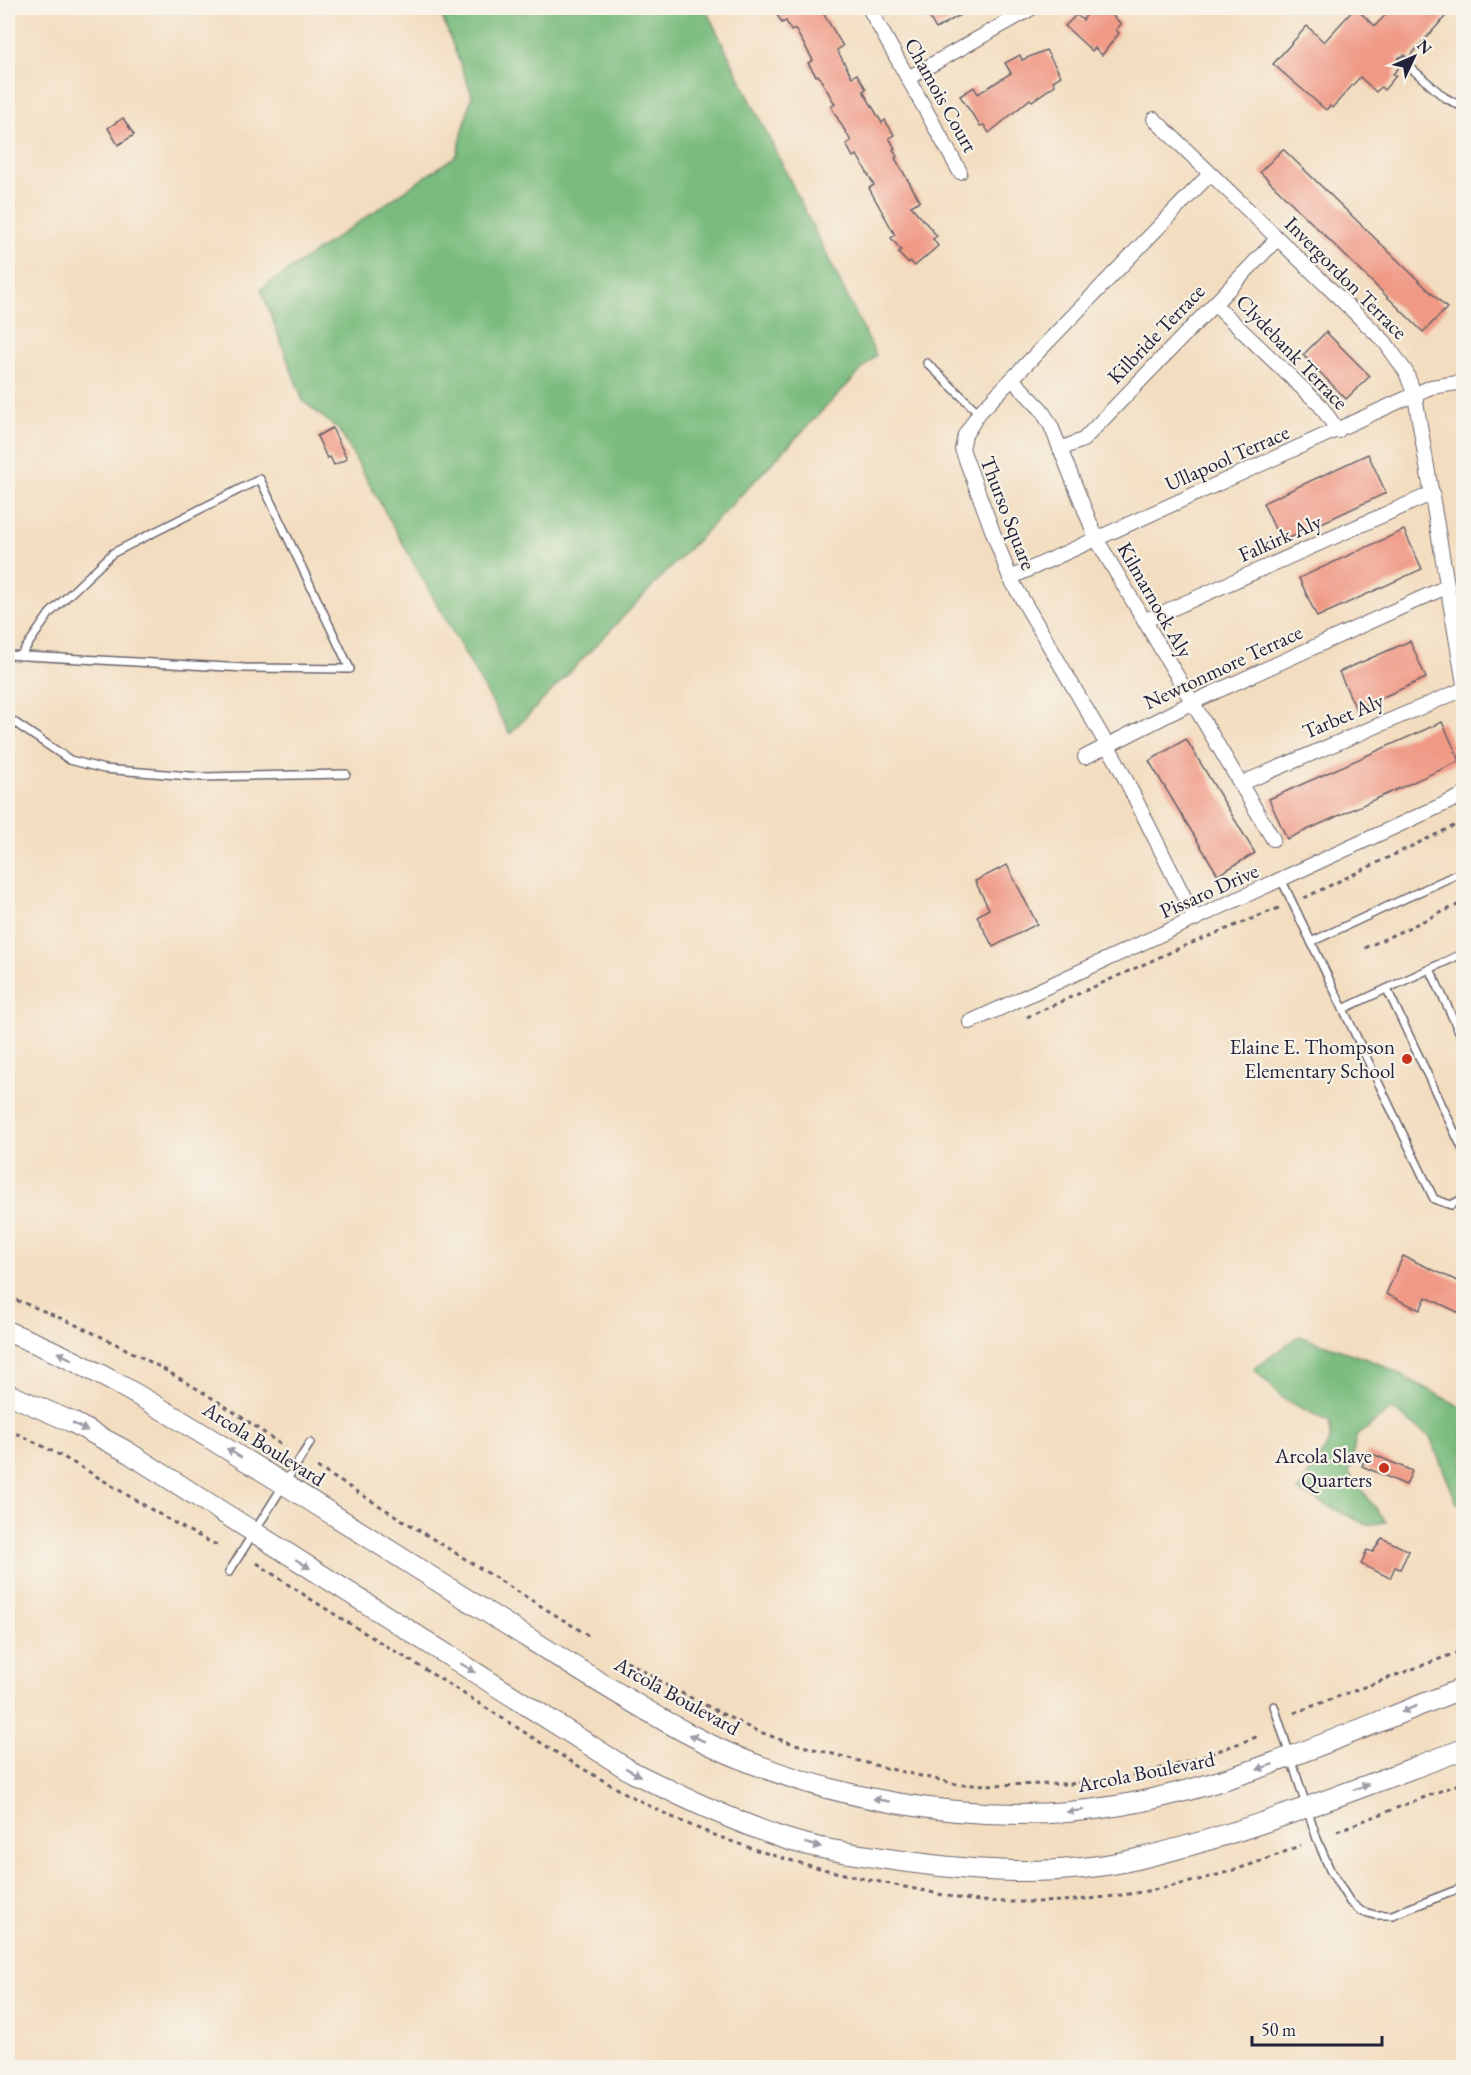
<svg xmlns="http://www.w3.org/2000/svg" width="1471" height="2075" viewBox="0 0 1471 2075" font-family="'EB Garamond',serif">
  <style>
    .forest { fill: #7abc7e; stroke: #4e6f5c; stroke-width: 1.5 }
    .building { fill: #f09a86 }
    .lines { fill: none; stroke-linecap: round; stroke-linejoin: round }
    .service-casing { stroke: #6b636a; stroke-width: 10 }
    .minor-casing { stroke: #6b636a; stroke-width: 16 }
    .secondary-casing { stroke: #6b636a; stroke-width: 22 }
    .path { stroke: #6b636a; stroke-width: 3; stroke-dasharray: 4.5 4.5; stroke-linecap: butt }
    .service { stroke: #fff; stroke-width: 7 }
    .minor { stroke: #fff; stroke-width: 14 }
    .secondary { stroke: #fff; stroke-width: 20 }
    .oneway { fill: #9c9ca7 }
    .poi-dot { fill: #c8321e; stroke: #f7f3e8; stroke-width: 2 }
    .labels { text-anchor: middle; stroke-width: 4.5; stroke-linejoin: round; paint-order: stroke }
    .street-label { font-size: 21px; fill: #22223b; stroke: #f7f3e8 }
    .poi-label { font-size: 21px; fill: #22223b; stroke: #f7f3e8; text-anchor: end }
  </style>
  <rect width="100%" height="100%" fill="#f7f3e8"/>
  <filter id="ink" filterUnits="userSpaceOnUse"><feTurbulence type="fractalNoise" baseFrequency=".0167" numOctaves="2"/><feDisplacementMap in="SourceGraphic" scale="12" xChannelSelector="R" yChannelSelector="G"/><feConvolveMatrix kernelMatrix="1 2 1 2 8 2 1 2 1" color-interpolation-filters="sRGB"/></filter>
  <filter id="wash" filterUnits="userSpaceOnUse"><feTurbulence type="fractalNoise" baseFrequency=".008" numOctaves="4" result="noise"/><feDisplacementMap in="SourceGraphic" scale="24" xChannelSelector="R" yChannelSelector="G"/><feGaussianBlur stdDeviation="1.35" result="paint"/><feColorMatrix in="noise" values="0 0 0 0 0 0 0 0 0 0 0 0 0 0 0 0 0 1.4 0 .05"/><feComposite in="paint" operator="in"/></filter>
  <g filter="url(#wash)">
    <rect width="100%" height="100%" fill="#f3ddc0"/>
    <g class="forest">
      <polygon points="434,8 705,8 876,355 510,734 339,430 303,401 261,289 457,155 472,95 443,19"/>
      <polygon points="1299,1336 1378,1363 1463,1408 1463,1501 1457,1503 1430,1437 1392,1409 1356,1437 1349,1473 1386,1522 1367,1525 1298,1491 1330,1441 1330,1422 1285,1400 1254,1369"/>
    </g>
    <g id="blocks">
      <g class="building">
        <polygon points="773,8 820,8 843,46 837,50 852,77 857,74 866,89 863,91 882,123 885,120 894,135 889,138 895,148 893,149 897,157 895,158 920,201 911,206 937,236 933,239 938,246 915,266 910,261 908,263 898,253 901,250 891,238 895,235 869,188 874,185 857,155 853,157 846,144 851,141 831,107 835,104 818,75 816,76 808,63 813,60 795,29 791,31 786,21 782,23"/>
        <polygon points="924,8 972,8 936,29"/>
        <polygon points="1091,8 1105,8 1121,24 1116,30 1119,33 1102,55 1095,48 1092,51 1065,26 1076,15 1083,20"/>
        <polygon points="1355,8 1375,26 1392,8 1453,8 1408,58 1404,55 1398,58 1400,66 1393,74 1396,76 1384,90 1381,87 1376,92 1360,77 1332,108 1330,106 1326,110 1273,64 1307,26 1324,42"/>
        <polygon points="1046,50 1061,76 1053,81 1055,85 1032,101 1030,99 989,133 984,125 980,126 960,96 974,87 978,94 1011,73 1005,63 1020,55 1022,60"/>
        <polygon points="123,118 134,135 118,145 108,128"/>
        <polygon points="1283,149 1447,308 1423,332 1260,172"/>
        <polygon points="1326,332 1370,376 1346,399 1303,355"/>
        <polygon points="332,428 347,459 334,465 330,457 327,458 317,436"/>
        <polygon points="1368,454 1386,493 1281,542 1263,503"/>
        <polygon points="1404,530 1422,569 1317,617 1299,578"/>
        <polygon points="1410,641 1426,678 1356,709 1339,672"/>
        <polygon points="1442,722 1460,761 1287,839 1269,799"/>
        <polygon points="1186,739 1255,853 1218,875 1149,761"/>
        <polygon points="1007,865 1037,924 993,947 977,916 989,909 975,881"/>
        <polygon points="1403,1256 1464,1284 1464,1315 1426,1297 1420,1310 1386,1294"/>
        <polygon points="1368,1452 1412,1471 1406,1485 1362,1466"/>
        <polygon points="1382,1538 1409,1551 1400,1569 1395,1567 1390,1578 1361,1564 1367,1550 1373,1552"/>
      </g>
    </g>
  </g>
  <g filter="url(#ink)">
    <use href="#blocks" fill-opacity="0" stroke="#6b636a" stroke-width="1.5"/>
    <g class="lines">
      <g class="service-casing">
        <g id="service">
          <polyline points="1403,61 1444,97 1464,108"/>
          <polyline points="927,363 979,413"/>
          <polyline points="8,655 245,668 350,669 260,479 113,553 50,613 20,656"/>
          <polyline points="8,718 70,760 104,769 202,777 346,774"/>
          <polyline points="1282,881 1434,1199 1451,1205 1464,1198"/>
          <polyline points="1311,942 1464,871"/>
          <polyline points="1430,969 1464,1042"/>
          <polyline points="1387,989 1464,1152"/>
          <polyline points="1343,1009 1464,953"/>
          <polyline points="229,1572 310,1443"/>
          <polyline points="1274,1706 1317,1839 1330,1870 1350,1902 1361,1911 1375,1915 1392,1915 1464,1887"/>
        </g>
      </g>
      <g class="minor-casing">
        <g id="minor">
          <polyline points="869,8 960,172"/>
          <polyline points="908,78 1032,8"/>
          <polyline points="1154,119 1385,342 1406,372 1415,396 1464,684"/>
          <polyline points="1214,304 1320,405 1338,431"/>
          <polyline points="1012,379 1041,409 1051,426 1097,540 1273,839"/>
          <polyline points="1060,449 1083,440 1277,239"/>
          <polyline points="1010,578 1431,387 1464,382"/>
          <polyline points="1144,621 1433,493"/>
          <polyline points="1085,757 1191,703 1446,587"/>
          <polyline points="1240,784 1464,689"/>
          <polyline points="1195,919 1117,762 1010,578 962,449 965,435 979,413 1210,174"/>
          <polyline points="970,1022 1464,795"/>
        </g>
      </g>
      <g class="secondary-casing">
        <g id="secondary">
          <path d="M 8,1332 C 86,1362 156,1405 227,1449 C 321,1506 413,1566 506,1624 C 565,1661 624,1699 685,1732 C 811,1800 981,1830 1122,1805 C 1242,1784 1351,1731 1464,1688"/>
          <path d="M 8,1394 L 72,1422 L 126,1451 L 632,1772 C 677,1794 722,1816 769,1833 C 802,1846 840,1852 875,1857 C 962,1871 1050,1879 1137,1859 C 1248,1833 1356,1789 1464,1749"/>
        </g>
      </g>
      <g class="path">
        <polyline points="1304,898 1464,821"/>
        <polyline points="1365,948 1464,902"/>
        <polyline points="1464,970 1464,974"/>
        <polyline points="1027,1017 1182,947 1281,907"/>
        <path d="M 8,1297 C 105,1333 200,1385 284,1447"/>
        <path d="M 8,1430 C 82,1461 146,1512 219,1546"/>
        <polyline points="317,1467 586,1634 590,1639"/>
        <path d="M 257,1563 C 319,1607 386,1645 450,1685 C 522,1730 593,1779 670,1816 C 747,1852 827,1872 910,1888 C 934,1892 958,1900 983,1901 C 1089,1907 1203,1888 1301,1845"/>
        <polyline points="619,1656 668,1686 752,1729 784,1741 886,1768 961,1785 1070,1784 1131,1776 1196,1759 1259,1736"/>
        <polyline points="1294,1713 1464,1650"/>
        <polyline points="1337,1831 1464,1782"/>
      </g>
      <use href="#service" class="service"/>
      <use href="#minor" class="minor"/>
      <use href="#secondary" class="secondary"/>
    </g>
    <defs><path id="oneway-solid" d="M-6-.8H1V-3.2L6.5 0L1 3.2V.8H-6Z" transform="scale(1.5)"/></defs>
    <g class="oneway">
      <use href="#oneway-solid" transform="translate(65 1356) rotate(-154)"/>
      <use href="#oneway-solid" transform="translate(80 1427) rotate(28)"/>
      <use href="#oneway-solid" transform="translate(234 1453) rotate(-148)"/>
      <use href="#oneway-solid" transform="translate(303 1564) rotate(32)"/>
      <use href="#oneway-solid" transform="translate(468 1668) rotate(32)"/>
      <use href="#oneway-solid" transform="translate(1409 1709) rotate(158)"/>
      <use href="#oneway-solid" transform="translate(697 1738) rotate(-154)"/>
      <use href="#oneway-solid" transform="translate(1265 1767) rotate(161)"/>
      <use href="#oneway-solid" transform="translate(633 1772) rotate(29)"/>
      <use href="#oneway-solid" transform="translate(1361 1787) rotate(-20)"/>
      <use href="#oneway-solid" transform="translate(881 1800) rotate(-169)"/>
      <use href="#oneway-solid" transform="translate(1075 1811) rotate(174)"/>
      <use href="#oneway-solid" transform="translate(813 1845) rotate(14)"/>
    </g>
  </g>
  <g class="poi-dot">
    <circle cx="1407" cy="1059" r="6"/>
    <circle cx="1384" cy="1468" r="6"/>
  </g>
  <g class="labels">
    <g class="street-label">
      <text transform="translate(941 95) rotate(61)" y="7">Chamois Court</text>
      <text transform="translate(1346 278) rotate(45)" y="7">Invergordon Terrace</text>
      <text transform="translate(1156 334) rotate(-46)" y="7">Kilbride Terrace</text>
      <text transform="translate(1292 352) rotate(46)" y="7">Clydebank Terrace</text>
      <text transform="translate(1227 458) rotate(-24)" y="7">Ullapool Terrace</text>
      <text transform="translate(1008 513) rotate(69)" y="7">Thurso Square</text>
      <text transform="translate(1280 538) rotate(-24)" y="7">Falkirk Aly</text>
      <text transform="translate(1155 600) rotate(60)" y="7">Kilmarnock Aly</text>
      <text transform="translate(1223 667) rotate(-25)" y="7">Newtonmore Terrace</text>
      <text transform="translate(1343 716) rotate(-23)" y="7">Tarbet Aly</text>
      <text transform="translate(1209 891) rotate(-24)" y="7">Pissaro Drive</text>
      <text transform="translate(264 1444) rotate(32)" y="7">Arcola Boulevard</text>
      <text transform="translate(677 1696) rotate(29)" y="7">Arcola Boulevard</text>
      <text transform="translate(1146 1772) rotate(-11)" y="7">Arcola Boulevard</text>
    </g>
    <g class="poi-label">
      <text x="1395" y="1054">Elaine E. Thompson<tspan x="1395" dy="24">Elementary School</tspan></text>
      <text x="1372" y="1463">Arcola Slave<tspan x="1372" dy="24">Quarters</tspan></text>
    </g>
  </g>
  <rect width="1471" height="2075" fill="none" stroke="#f7f3e8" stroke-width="30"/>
  <g transform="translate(1414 57) rotate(46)" stroke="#f7f3e8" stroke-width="4.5" paint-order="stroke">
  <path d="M0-4.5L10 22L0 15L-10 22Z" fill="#22223b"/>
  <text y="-9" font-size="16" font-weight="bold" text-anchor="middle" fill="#22223b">N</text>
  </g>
  <path d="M1252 2036v9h130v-9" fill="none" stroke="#22223b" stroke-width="3"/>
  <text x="1261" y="2036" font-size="18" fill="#22223b" stroke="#f7f3e8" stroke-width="4.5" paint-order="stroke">50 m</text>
</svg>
